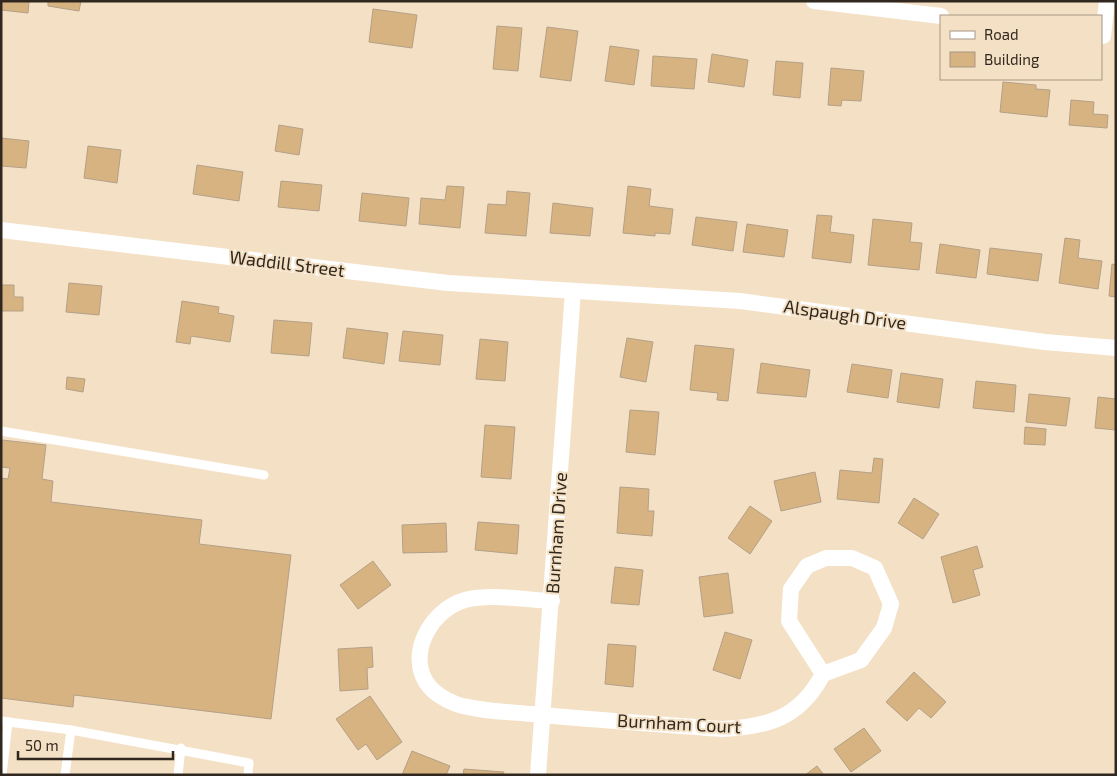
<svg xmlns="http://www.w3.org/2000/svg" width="1117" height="776" viewBox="0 0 1117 776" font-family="'Exo 2',sans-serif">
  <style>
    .building { fill: #d8b382; stroke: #b3a087 }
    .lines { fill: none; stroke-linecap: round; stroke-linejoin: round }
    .service { stroke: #fff; stroke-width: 9 }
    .minor { stroke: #fff; stroke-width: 16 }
    .labels { text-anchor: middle; stroke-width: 4; stroke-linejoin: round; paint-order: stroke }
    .street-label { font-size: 18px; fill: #30281e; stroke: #f4e0c5 }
  </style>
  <rect width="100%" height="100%" fill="#f4e0c5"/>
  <g class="building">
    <polygon points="1,1 29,1 28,13 1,10"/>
    <polygon points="48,1 81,1 79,11 48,6"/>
    <polygon points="373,9 417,15 412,48 369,42"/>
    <polygon points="497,26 522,28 518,71 493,69"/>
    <polygon points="547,27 578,31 571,81 540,77"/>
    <polygon points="610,46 639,50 634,85 605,81"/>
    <polygon points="712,54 748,60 744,87 708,82"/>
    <polygon points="653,56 697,59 694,89 651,86"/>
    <polygon points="776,61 803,63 800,98 773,95"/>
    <polygon points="831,68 864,71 861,101 842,100 841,106 828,105"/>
    <polygon points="1003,82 1036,85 1036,89 1050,90 1047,117 1000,112"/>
    <polygon points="1071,100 1094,102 1093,114 1108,115 1107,128 1069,125"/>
    <polygon points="279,125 303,129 299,155 275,151"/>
    <polygon points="1,138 29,141 26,168 1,166"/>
    <polygon points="88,146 121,150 117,183 84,178"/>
    <polygon points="197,165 243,172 239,201 193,194"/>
    <polygon points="281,181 322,185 319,211 278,207"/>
    <polygon points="447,186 464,187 460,228 419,224 421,198 445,200"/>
    <polygon points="628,186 651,189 649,206 673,209 670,234 655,233 655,236 623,233"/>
    <polygon points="507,191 530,193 526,236 485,233 488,204 506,205"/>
    <polygon points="362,193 409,198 406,226 359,221"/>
    <polygon points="553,203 593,208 590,236 550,233"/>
    <polygon points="817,215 832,216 830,232 854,235 851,263 812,258"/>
    <polygon points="696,217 737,222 733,251 692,245"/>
    <polygon points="873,219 912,223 910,242 922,243 919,270 868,265"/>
    <polygon points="747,224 788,230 784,257 743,252"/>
    <polygon points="1065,238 1080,240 1078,258 1102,261 1098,289 1059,283"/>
    <polygon points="940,244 980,250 976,278 936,273"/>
    <polygon points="990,248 1042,254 1038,281 987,274"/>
    <polygon points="1112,264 1116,265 1116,297 1109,296"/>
    <polygon points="69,283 102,286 99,315 66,312"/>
    <polygon points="1,285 14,285 14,297 23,297 23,311 1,311"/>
    <polygon points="182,301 219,307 218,313 234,316 230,342 191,336 190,344 176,342"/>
    <polygon points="274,320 312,323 309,356 271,353"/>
    <polygon points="347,328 388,333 384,364 343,358"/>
    <polygon points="403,331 443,335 440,365 399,361"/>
    <polygon points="627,338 653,342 646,382 620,377"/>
    <polygon points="480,339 508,342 505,381 476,379"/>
    <polygon points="695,345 734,349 728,401 717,400 718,393 690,390"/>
    <polygon points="761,363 810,370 806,397 757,393"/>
    <polygon points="852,364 892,370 888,398 847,392"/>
    <polygon points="901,373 943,379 939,408 897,402"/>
    <polygon points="67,377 85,379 83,392 66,389"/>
    <polygon points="976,381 1016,385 1014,412 973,408"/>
    <polygon points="1029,394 1070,398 1066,426 1026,422"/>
    <polygon points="1098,397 1116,399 1116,430 1095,428"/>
    <polygon points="630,410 659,412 655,455 626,452"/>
    <polygon points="485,425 515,427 511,479 481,477"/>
    <polygon points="1025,427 1046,429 1045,445 1024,444"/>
    <polygon points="2,440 46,445 42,479 53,481 51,502 202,520 199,544 291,555 271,719 74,695 73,707 1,698 1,478 8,479 10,468 1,467"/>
    <polygon points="874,458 883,459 879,503 837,499 840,470 872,473"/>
    <polygon points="815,472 821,502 781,511 774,481"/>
    <polygon points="620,487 649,489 648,511 654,511 652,536 617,533"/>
    <polygon points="914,498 939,514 923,539 898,523"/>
    <polygon points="750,506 772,521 750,554 728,538"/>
    <polygon points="478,522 519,525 517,554 475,550"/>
    <polygon points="446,523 447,552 403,553 402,525"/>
    <polygon points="977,546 983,567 973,570 980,595 953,603 941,557"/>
    <polygon points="373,561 391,585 358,609 340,585"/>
    <polygon points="615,567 643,570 639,605 611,603"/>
    <polygon points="728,573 733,613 704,617 699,577"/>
    <polygon points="725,632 752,640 740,679 713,670"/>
    <polygon points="608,644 636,646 633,687 605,684"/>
    <polygon points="372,647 373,667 367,668 368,689 340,691 338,649"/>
    <polygon points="914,672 946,702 931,718 919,708 907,721 886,702"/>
    <polygon points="370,696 402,742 377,760 366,744 358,750 336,719"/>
    <polygon points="864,728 881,751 851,772 834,749"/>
    <polygon points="412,751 450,766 446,775 402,775"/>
    <polygon points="817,766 824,775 805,775"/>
    <polygon points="464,769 504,772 503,775 463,775"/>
  </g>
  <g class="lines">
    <g class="service">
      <polyline points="1,431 264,475"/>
      <polyline points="1,721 71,730 249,763 248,775"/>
      <polyline points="2,775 8,722"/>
      <polyline points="65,775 71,730"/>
      <polyline points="178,775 181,748"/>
    </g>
    <g class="minor">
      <polyline points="814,1 941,16"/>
      <polyline points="1103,36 1107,1"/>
      <polyline points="1,230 448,283 740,301 1045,342 1116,348"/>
      <path d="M 552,601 C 525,600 492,593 465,600 C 433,609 407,651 426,682 C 432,692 445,700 456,704 C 477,711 509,712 532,714 C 595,720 658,724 722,729 C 768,727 800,718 823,674 L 861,660 L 884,628 L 891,604 L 875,568 L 852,558 L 826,558 L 807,566 L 791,589 L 789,621 L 823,674"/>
      <polyline points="538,775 573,291"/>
    </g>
  </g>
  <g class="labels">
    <g class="street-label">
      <text transform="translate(287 264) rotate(7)" y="6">Waddill Street</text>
      <text transform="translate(845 315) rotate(8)" y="6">Alspaugh Drive</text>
      <text transform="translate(557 533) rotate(-86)" y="6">Burnham Drive</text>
      <text transform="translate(679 724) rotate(3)" y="6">Burnham Court</text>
    </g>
  </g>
  <rect width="1117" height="776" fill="none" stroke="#30281e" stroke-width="5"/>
  <rect x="940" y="15" width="162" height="65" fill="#f4e0c5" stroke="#a69682"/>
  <rect x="950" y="31" width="25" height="8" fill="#ffffff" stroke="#a69682"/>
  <text x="984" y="40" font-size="15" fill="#30281e">Road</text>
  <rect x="950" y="52" width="25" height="15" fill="#d8b382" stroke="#a69682"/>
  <text x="984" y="65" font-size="15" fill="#30281e">Building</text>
  <path d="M18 751v8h155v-8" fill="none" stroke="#30281e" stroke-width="2.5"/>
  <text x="25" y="751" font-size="15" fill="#30281e" stroke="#f4e0c5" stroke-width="4" paint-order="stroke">50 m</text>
</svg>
